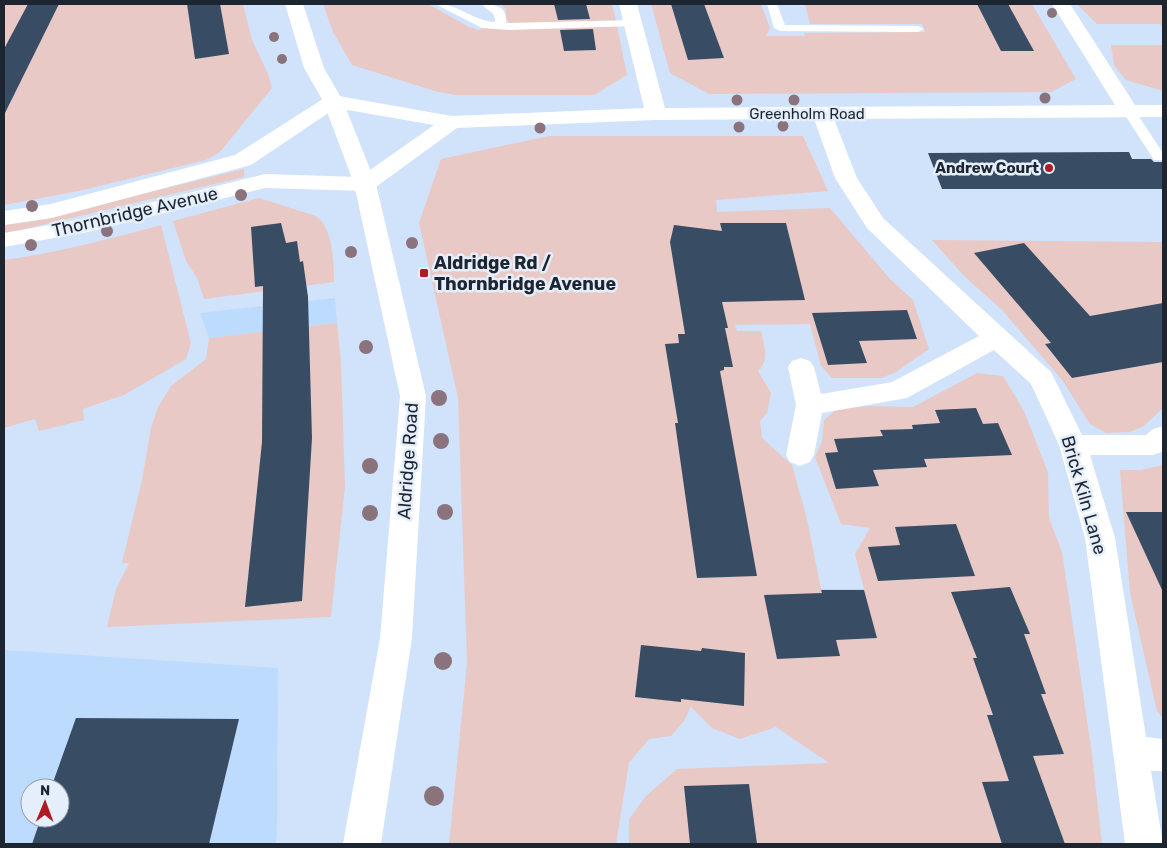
<svg xmlns="http://www.w3.org/2000/svg" width="1167" height="848" viewBox="0 0 1167 848" font-family="Rubik,sans-serif">
  <style>
    .built { fill: #bddbfd; fill-rule: evenodd }
    .green { fill: #e8c9c6 }
    .building { fill: #384d64 }
    .lines { fill: none; stroke-linecap: round; stroke-linejoin: round }
    .service { fill: #fff; fill-rule: evenodd }
    .minor { fill: #fff; fill-rule: evenodd }
    .tertiary { fill: #fff; fill-rule: evenodd }
    .tree { fill: #8b737d }
    .poi-dot { fill: #ae1b24; stroke: #e5effb; stroke-width: 2 }
    .labels { text-anchor: middle; stroke-width: 5; stroke-linejoin: round; paint-order: stroke }
    .far-street-label { font-size: 15px; fill: #1d2630; stroke: #e5effb }
    .far-poi-label { font-size: 15px; font-weight: bold; fill: #1d2630; stroke: #e5effb; text-anchor: end }
    .street-label { font-size: 18px; fill: #1d2630; stroke: #e5effb }
    .poi-label { font-size: 18px; font-weight: bold; fill: #1d2630; stroke: #e5effb; text-anchor: start }
  </style>
  <rect width="100%" height="100%" fill="#d0e3fa"/>
  <g class="built">
    <polygon points="335,298 337,323 209,338 200,313"/>
    <path d="M 4,650 L 278,668 L 277,837 L 275,844 L 4,844 ZM 30,788 L 60,788 L 60,818 L 30,818 Z"/>
  </g>
  <g class="green">
    <polygon points="4,4 243,4 252,40 268,74 272,88 220,152 206,160 83,190 4,205"/>
    <polygon points="323,4 428,4 469,27 479,30 483,28 617,26 627,75 594,95 456,95 438,92 352,65 333,32"/>
    <polygon points="500,4 612,4 616,21 511,25 506,18 506,9"/>
    <polygon points="651,4 761,4 770,28 766,36 805,36 804,33 925,32 922,24 810,24 805,4 1032,4 1076,79 1051,92 709,94 670,73"/>
    <polygon points="1077,4 1163,4 1163,28 1160,24 1097,24"/>
    <polygon points="1111,45 1163,45 1163,91 1126,80 1114,65"/>
    <path d="M 549,136 L 803,136 L 828,191 L 716,200 L 717,212 L 830,208 L 890,279 L 913,300 L 929,349 L 896,372 L 881,378 L 832,378 L 821,366 L 810,324 L 735,325 L 737,331 L 761,331 C 764,345 770,360 758,371 L 771,393 L 767,413 L 760,421 L 762,438 L 792,465 L 807,519 L 821,589 L 864,589 L 855,554 L 870,528 L 841,524 L 815,457 L 822,441 L 824,420 L 837,409 L 872,406 L 913,407 L 977,373 L 1003,376 L 1024,411 L 1048,472 L 1049,518 L 1062,552 L 1092,754 L 1102,844 L 629,844 L 629,819 L 646,796 L 677,769 L 829,763 L 776,727 L 740,739 L 712,728 L 691,707 L 684,721 L 671,736 L 649,739 L 629,763 L 616,844 L 449,844 L 467,663 L 458,398 L 419,223 L 441,159 Z"/>
    <polygon points="244,169 244,177 4,234 4,225 28,222"/>
    <path d="M 259,198 L 316,216 C 333,228 334,263 334,282 L 204,299 L 197,278 L 186,261 L 173,221 Z"/>
    <path d="M 161,225 L 191,343 L 186,359 L 124,395 L 83,409 L 84,420 L 39,431 L 35,419 L 4,428 L 4,260 C 57,253 109,239 161,225 Z"/>
    <polygon points="932,240 1163,242 1163,408 1144,426 1130,432 1106,433 1090,424 1062,380 1002,310 965,277"/>
    <polygon points="337,323 341,362 345,487 331,617 107,627 116,589 129,563 122,563 142,480 151,428 158,407 171,386 206,359 209,338"/>
    <polygon points="1163,465 1163,718 1157,711 1130,593 1120,470 1141,470"/>
  </g>
  <g class="building">
    <polygon points="28,4 59,4 4,115 4,49"/>
    <polygon points="187,4 220,4 229,54 195,59"/>
    <polygon points="554,4 586,4 590,19 558,20"/>
    <polygon points="671,4 704,4 724,58 688,60"/>
    <polygon points="977,4 1008,4 1034,51 1001,51"/>
    <polygon points="593,29 596,50 564,51 560,30"/>
    <polygon points="1129,152 1132,159 1151,159 1154,162 1163,162 1163,189 942,189 928,153"/>
    <polygon points="281,223 286,243 297,241 300,262 303,261 308,297 312,438 302,601 245,607 262,442 263,286 255,287 251,227"/>
    <polygon points="720,223 786,223 805,300 722,302 728,328 725,328 733,367 724,367 724,370 720,371 757,576 697,578 675,423 678,423 665,344 679,343 678,334 685,334 670,242 674,225 722,231"/>
    <polygon points="1024,243 1090,316 1163,303 1163,362 1072,378 1045,344 1051,343 974,253"/>
    <polygon points="907,310 917,339 859,341 867,363 828,365 812,313"/>
    <polygon points="976,408 983,424 998,423 1012,455 924,459 927,467 873,470 879,486 836,489 825,453 838,452 834,439 883,436 880,430 913,429 912,425 940,423 935,410"/>
    <polygon points="1126,512 1163,512 1163,592"/>
    <polygon points="956,524 975,576 878,581 868,547 900,545 895,527"/>
    <polygon points="1010,587 1030,634 1024,634 1046,694 1041,694 1064,754 1033,756 1065,844 1002,844 982,782 1009,781 987,715 993,715 973,658 977,658 951,592"/>
    <polygon points="821,590 864,590 877,638 836,640 840,656 777,659 764,595 822,593"/>
    <polygon points="641,645 701,651 702,648 745,653 744,706 681,699 681,702 635,697"/>
    <polygon points="76,718 239,719 209,844 32,844 41,818 60,818 60,788 51,788"/>
    <polygon points="749,784 757,844 690,844 684,786"/>
  </g>
  <g class="lines">
    <g class="service">
      <path d="M 435,4 C 458,3 473,21 495,22 C 496,11 487,12 482,4 C 495,4 508,7 506,23 L 634,20 L 640,23 L 634,26 L 509,30 L 482,28 Z"/>
      <polygon points="767,4 777,4 785,25 918,26 924,29 918,32 780,31 774,28"/>
      <polygon points="1129,108 1134,109 1163,153 1163,160 1154,160 1152,157 1123,112"/>
    </g>
    <polygon class="minor" points="619,4 637,4 665,108 1115,105 1052,4 1070,4 1135,105 1163,105 1163,117 834,119 857,178 883,218 1051,372 1082,435 1146,435 1153,429 1163,426 1162,452 1152,455 1090,455 1115,538 1146,737 1163,739 1163,771 1151,771 1163,844 1125,844 1085,538 1059,445 1031,384 994,350 907,398 822,413 814,455 810,462 800,466 790,462 786,455 796,405 788,367 792,361 801,358 810,361 814,367 821,394 892,382 979,336 867,228 835,178 814,119 656,120 457,128 373,189 365,191 265,188 88,232 4,247 4,233 88,218 265,174 360,177 434,125 336,108 251,165 52,218 4,225 4,211 51,204 235,155 326,97 333,95 452,116 644,108"/>
    <polygon class="tertiary" points="285,4 303,4 324,68 343,101 376,184 426,396 412,638 381,844 343,844 380,638 400,396 354,184 323,101 304,68"/>
  </g>
  <g class="tree">
    <circle cx="1052" cy="13" r="5"/>
    <circle cx="274" cy="37" r="5"/>
    <circle cx="282" cy="59" r="5"/>
    <circle cx="1045" cy="98" r="5.5"/>
    <circle cx="737" cy="100" r="5.5"/>
    <circle cx="794" cy="100" r="5.5"/>
    <circle cx="783" cy="126" r="5.5"/>
    <circle cx="739" cy="127" r="5.5"/>
    <circle cx="540" cy="128" r="5.5"/>
    <circle cx="241" cy="195" r="6"/>
    <circle cx="32" cy="206" r="6"/>
    <circle cx="107" cy="231" r="6"/>
    <circle cx="412" cy="243" r="6"/>
    <circle cx="31" cy="245" r="6"/>
    <circle cx="351" cy="252" r="6"/>
    <circle cx="366" cy="347" r="7"/>
    <circle cx="439" cy="398" r="8"/>
    <circle cx="441" cy="441" r="8"/>
    <circle cx="370" cy="466" r="8"/>
    <circle cx="445" cy="512" r="8"/>
    <circle cx="370" cy="513" r="8"/>
    <circle cx="443" cy="661" r="9"/>
    <circle cx="434" cy="796" r="10"/>
  </g>
  <g class="poi-dot">
    <circle cx="1049" cy="168" r="5"/>
    <rect x="419" y="268" width="10" height="10" rx="2.5"/>
  </g>
  <g class="labels">
    <g class="far-street-label">
      <text x="807" y="119">Greenholm Road</text>
    </g>
    <g class="far-poi-label">
      <text x="1039" y="173">Andrew Court</text>
    </g>
    <g class="street-label">
      <text transform="translate(135 212) rotate(-13)" y="6">Thornbridge Avenue</text>
      <text transform="translate(408 461) rotate(-86)" y="6">Aldridge Road</text>
      <text transform="translate(1084 495) rotate(74)" y="6">Brick Kiln Lane</text>
    </g>
    <g class="poi-label">
      <text x="434" y="269">Aldridge Rd /<tspan x="434" dy="21">Thornbridge Avenue</tspan></text>
    </g>
  </g>
  <rect width="1167" height="848" fill="none" stroke="#1d2630" stroke-width="10"/>
  <g transform="translate(45 803) rotate(1)"><circle r="24" fill="#e5effb" stroke="#959faa"/>
  <path d="M0-4L9 19L0 12L-9 19Z" fill="#ae1b24"/>
  <text y="-8" font-size="14" font-weight="bold" text-anchor="middle" fill="#1d2630">N</text>
  </g>
</svg>
